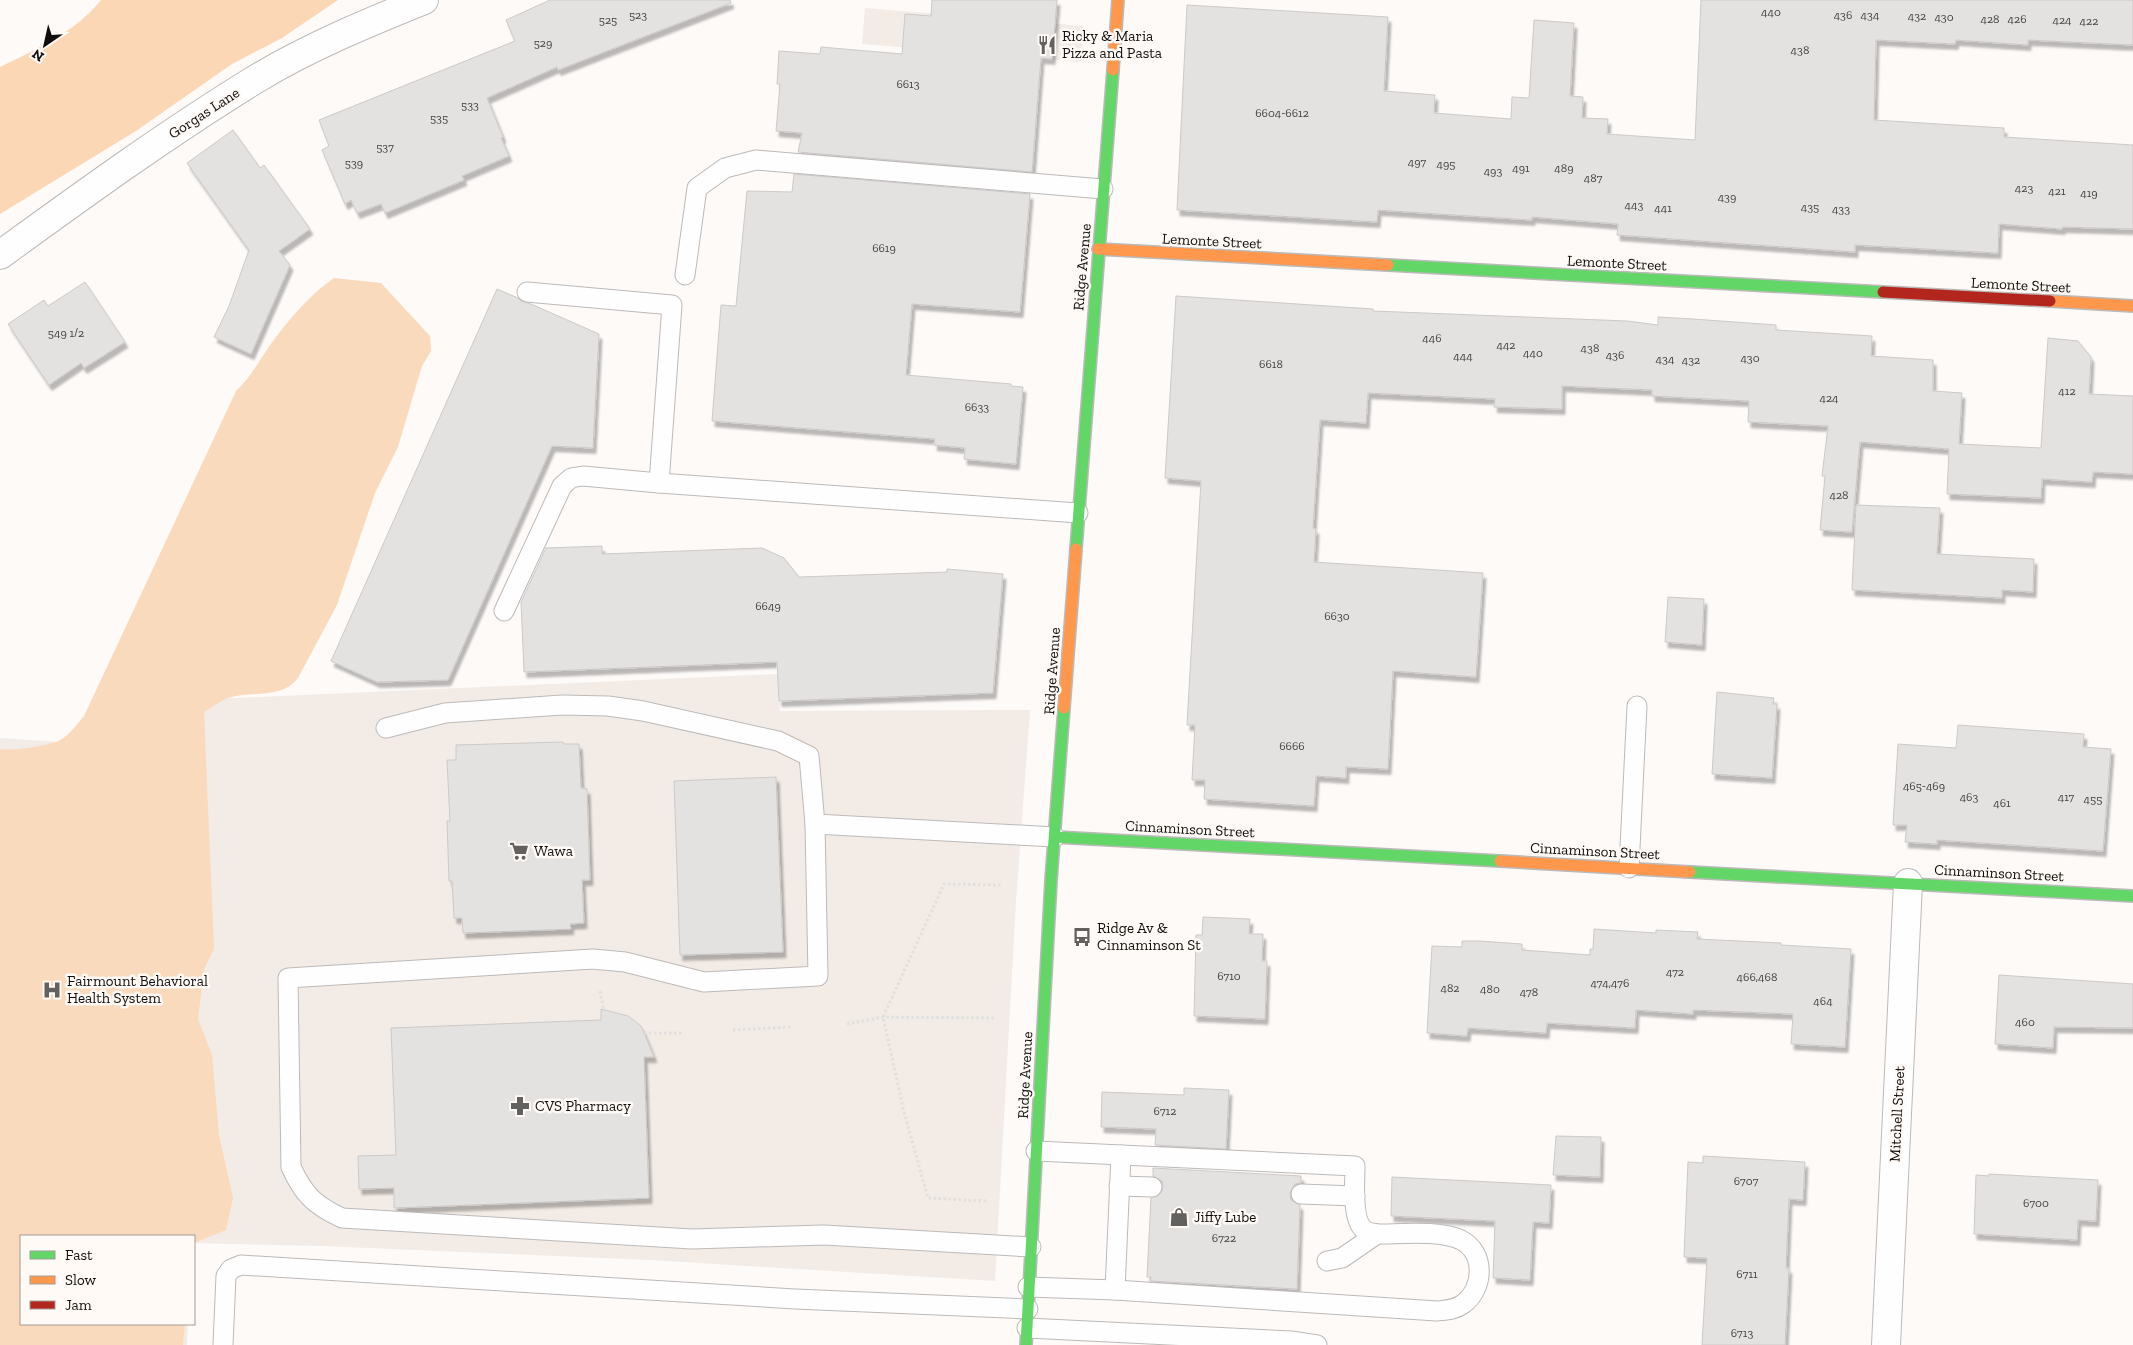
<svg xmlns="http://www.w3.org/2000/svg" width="2133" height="1345" viewBox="0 0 2133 1345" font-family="'Zilla Slab',serif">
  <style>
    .built { fill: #f3ebe5 }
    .green { fill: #fadabd }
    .forest { fill: #fbd7b6 }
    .building { fill: #e4e2e0; stroke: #ccc9c8; filter: url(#shadow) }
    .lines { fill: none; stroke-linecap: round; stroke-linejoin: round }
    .lane-casing { stroke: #bcbab9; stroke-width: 21 }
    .street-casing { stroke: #bcbab9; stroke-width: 30 }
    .fast-casing { stroke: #bcbab9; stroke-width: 14 }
    .slow-casing { stroke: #bcbab9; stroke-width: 14 }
    .jam-casing { stroke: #bcbab9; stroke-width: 14 }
    .path { stroke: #e1e0df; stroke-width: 3; stroke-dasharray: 2.5 2.5; stroke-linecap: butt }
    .lane { stroke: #fffefe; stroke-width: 19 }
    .street { stroke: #fffefe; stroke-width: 28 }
    .fast { stroke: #63d668; stroke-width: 11 }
    .slow { stroke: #ff974d; stroke-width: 11 }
    .jam { stroke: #b3261e; stroke-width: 11 }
    .labels { text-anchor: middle; stroke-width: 5; stroke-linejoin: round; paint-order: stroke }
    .number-label { font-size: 12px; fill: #444341 }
    .poi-label { font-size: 15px; fill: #0f0e0c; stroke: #fffaf6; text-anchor: start }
    .street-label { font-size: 15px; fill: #0f0e0c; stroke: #fffaf6 }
  </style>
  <defs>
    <filter id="shadow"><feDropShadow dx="3" dy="5.5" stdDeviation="1" flood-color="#0004"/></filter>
  </defs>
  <rect width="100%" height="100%" fill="#fdfaf8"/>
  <g class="built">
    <polygon points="865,8 1084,26 1081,62 862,44"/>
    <polygon points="778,674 780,711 1030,710 1016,901 995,1281 651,1260 322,1246 194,1243 194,1236 21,1236 21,1324 188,1324 187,1345 0,1345 0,738 103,745 121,703"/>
  </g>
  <path class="green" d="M 334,278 L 381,283 L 430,336 L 431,351 L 422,366 L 398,447 L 375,493 L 337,605 L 298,678 C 281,700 252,690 228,698 C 220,701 212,707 204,712 L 214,949 L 204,969 L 198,1019 L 212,1055 L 219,1135 L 233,1198 L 226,1230 L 194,1243 L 194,1236 L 21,1236 L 21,1324 L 185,1324 L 183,1345 L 0,1345 L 0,749 C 13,751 51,746 62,739 C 70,734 78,723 84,716 L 236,391 C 253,375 262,355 276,337 C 292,316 312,293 334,278 Z"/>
  <path class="forest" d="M 101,0 L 338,0 L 282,38 L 232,64 L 136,131 L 0,214 L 0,67 C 35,50 76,32 101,0 Z"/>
  <g class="building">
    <polygon points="550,0 730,0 731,3 558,70 557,67 487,98 503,137 501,138 509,156 462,176 464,180 385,213 381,204 357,213 351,200 345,204 322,150 329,146 319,120 515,41 506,20"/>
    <polygon points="932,0 1057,0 1052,59 1041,58 1032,172 798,152 802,133 776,131 780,84 777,84 779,51 820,54 821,47 902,54 905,14 931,16"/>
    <polygon points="1701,0 2133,0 2133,45 2028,40 2028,45 1956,40 1955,44 1876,40 1874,120 2004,128 2004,137 2133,145 2133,229 2063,227 2062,229 1999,224 1998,253 1855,245 1855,252 1617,235 1618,224 1532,217 1532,220 1378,210 1377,222 1177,210 1187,5 1388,17 1384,91 1435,95 1434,113 1511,119 1512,97 1529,98 1534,20 1574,23 1570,96 1583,97 1582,118 1608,119 1607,134 1695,140"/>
    <polygon points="233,130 260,168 264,165 310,229 279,251 290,265 251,354 214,337 229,306 249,250 187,163"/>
    <polygon points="794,174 1030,194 1020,312 912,304 906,375 1011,384 1011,386 1023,387 1016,464 964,459 965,448 934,445 935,439 712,421 721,305 736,306 747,191 792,192"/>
    <polygon points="85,282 125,342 84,368 81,363 49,385 8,324 44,300 48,306"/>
    <polygon points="497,289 518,298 521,301 531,304 599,334 593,448 552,446 448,680 377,682 331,661"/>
    <polygon points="1176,296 1373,309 1373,311 1627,321 1658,325 1658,317 1693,319 1776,325 1776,330 1872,336 1871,356 1933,360 1933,391 1962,393 1959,444 2041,448 2048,338 2078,341 2091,357 2089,394 2133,396 2133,474 2093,472 2092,482 2042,479 2041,498 1947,494 1949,449 1860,442 1852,532 1820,530 1825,476 1822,476 1828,426 1748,422 1749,401 1652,396 1652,390 1562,386 1562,409 1494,407 1495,399 1368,393 1366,423 1320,420 1313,528 1316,529 1314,562 1483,573 1476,677 1393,671 1388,769 1346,767 1346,778 1316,776 1314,806 1204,799 1205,780 1192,780 1195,725 1187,725 1201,481 1165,478"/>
    <polygon points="1856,505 1940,508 1937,554 2034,559 2033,592 2002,590 2002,598 1852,590"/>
    <polygon points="602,546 602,554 762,548 784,558 799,577 947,572 947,569 1003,574 993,693 779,701 777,662 524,672 521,602 546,548"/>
    <polygon points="1668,597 1704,599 1702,645 1665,642"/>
    <polygon points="1717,692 1774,698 1773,704 1777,704 1772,778 1712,774"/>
    <polygon points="1958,725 2084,734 2083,747 2111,749 2103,851 1937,840 1937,844 1905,842 1907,825 1893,825 1898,744 1956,748"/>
    <polygon points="563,742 564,744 579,744 581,788 587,789 590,880 582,880 584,923 570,924 571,929 463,933 462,918 454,918 452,881 449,881 447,821 450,821 447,760 456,760 456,745"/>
    <polygon points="776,777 783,952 680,955 674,781"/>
    <polygon points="1203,917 1250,919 1249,934 1263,934 1262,961 1267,961 1265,1019 1194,1016 1196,935 1202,935"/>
    <polygon points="1594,929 1656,933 1656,930 1698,932 1697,939 1781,943 1781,945 1851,949 1845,1047 1791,1044 1793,1014 1693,1010 1693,1014 1636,1010 1635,1028 1547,1023 1546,1033 1468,1028 1467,1036 1427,1033 1432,946 1462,947 1462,941 1480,941 1522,944 1522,950 1590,955 1590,949 1593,949"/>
    <polygon points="1999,975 2133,984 2133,1028 2054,1027 2053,1048 1995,1044"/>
    <polygon points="601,1009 628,1016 641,1026 654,1057 644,1057 649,1198 394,1208 394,1188 359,1189 358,1156 396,1155 391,1028 601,1020"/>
    <polygon points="1184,1088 1229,1090 1226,1149 1155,1145 1156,1129 1101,1127 1102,1092 1184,1095"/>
    <polygon points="1556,1136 1601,1137 1600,1177 1553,1175"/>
    <polygon points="1703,1156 1805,1162 1803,1200 1789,1199 1786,1268 1789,1268 1785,1345 1702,1345 1707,1258 1684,1257 1688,1162 1703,1163"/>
    <polygon points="1153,1168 1301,1176 1301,1183 1295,1184 1290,1193 1291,1200 1300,1205 1297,1289 1150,1281 1151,1277 1147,1277 1151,1198 1161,1193 1163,1187 1162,1181 1153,1176"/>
    <polygon points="1989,1174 2098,1180 2096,1221 2078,1220 2077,1240 1974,1234 1976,1175 1989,1176"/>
    <polygon points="1392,1177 1551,1185 1549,1223 1533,1222 1530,1280 1493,1278 1495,1221 1391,1216"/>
  </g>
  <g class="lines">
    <g class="lane-casing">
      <g id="lane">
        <polyline points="685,275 697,188 725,168 756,160 1103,189"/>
        <polyline points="527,292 672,305 659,483"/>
        <polyline points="504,611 562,486 571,478 583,476 659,483 1078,513"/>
        <polyline points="386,728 445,713 562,705 608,706 643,711 778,741 809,756 815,824"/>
        <polyline points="1629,868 1637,706"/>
        <polyline points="1119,1186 1152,1187"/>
        <polyline points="1301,1194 1355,1196"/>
        <path d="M 1031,1247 L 824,1235 L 692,1239 L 342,1218 C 314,1205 304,1195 291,1167 L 288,978 L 593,959 L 625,962 L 704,982 L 818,976 L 815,824 L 1055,837"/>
        <polyline points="1327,1261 1342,1258 1377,1234"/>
        <path d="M 1028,1287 L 1115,1290 L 1437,1311 C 1446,1310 1455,1310 1463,1304 C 1484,1289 1486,1253 1461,1240 C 1440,1230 1401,1234 1377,1234 C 1374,1233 1369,1233 1366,1231 C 1351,1223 1355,1181 1355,1166 L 1036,1151"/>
        <polyline points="1115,1290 1121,1155"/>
        <polyline points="1027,1328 1291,1341 1317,1345"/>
        <polyline points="223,1345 226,1276 231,1269 241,1265 795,1299 1028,1309"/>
      </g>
    </g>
    <g class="street-casing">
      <g id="street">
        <path d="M 0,255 C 84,194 168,133 256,79 C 309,47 367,23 424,0"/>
        <polyline points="1886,1345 1908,883"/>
      </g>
    </g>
    <g class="fast-casing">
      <g id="fast">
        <polyline points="1388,265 1883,292"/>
        <polyline points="1076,549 1113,70"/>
        <polyline points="1055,837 1500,861"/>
        <polyline points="1690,872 2133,896"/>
        <polyline points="1026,1345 1051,880 1064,708"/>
      </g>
    </g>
    <g class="slow-casing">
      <g id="slow">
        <polyline points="1113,70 1118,0"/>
        <polyline points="1098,249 1388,265"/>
        <polyline points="2050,301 2133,306"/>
        <polyline points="1064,708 1076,549"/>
        <polyline points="1500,861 1690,872"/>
      </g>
    </g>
    <g class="jam-casing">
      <polyline id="jam" points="1883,292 2050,301"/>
    </g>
    <g class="path">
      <polyline points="600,991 604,1012"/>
      <polyline points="847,1024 883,1017 994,1018"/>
      <polyline points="733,1030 791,1027"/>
      <polyline points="644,1033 683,1033"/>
      <polyline points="986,1201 928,1198 904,1112 883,1017 944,884 1002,885"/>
    </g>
    <use href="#lane" class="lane"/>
    <use href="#street" class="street"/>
    <use href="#fast" class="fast"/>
    <use href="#slow" class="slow"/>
    <use href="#jam" class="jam"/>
  </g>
  <defs>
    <g id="restaurant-bare" transform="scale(1.5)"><path d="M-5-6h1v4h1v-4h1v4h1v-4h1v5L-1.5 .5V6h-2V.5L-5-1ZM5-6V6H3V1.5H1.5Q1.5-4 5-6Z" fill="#62615f" stroke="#fffaf6" stroke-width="2.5" paint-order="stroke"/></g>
    <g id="supermarket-bare" transform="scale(1.5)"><path d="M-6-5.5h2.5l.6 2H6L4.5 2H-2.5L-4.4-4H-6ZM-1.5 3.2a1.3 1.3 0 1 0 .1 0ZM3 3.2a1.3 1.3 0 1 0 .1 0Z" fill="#62615f" stroke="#fffaf6" stroke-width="2.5" paint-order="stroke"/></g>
    <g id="bus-bare" transform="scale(1.5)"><path d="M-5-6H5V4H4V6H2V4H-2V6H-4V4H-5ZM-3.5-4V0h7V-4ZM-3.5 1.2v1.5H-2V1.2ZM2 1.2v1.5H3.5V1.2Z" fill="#62615f" stroke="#fffaf6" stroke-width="2.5" paint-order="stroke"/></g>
    <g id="hospital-bare" transform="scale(1.5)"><path d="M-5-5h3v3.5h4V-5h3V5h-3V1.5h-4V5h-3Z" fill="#62615f" stroke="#fffaf6" stroke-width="2.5" paint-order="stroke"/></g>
    <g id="pharmacy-bare" transform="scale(1.5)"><path d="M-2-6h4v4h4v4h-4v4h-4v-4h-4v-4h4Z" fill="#62615f" stroke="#fffaf6" stroke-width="2.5" paint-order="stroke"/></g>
    <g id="shop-bare" transform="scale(1.5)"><path d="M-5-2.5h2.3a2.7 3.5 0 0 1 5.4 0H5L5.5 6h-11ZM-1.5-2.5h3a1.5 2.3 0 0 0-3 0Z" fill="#62615f" stroke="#fffaf6" stroke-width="2.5" paint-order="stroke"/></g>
  </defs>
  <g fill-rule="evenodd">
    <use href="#restaurant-bare" x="1047" y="45"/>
    <use href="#supermarket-bare" x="519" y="851"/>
    <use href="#bus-bare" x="1082" y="937"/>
    <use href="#hospital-bare" x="52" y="990"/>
    <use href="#pharmacy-bare" x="520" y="1106"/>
    <use href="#shop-bare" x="1179" y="1217"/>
  </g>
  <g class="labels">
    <g class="number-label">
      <text x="1771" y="16">440</text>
      <text x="638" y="19">523</text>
      <text x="1843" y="19">436</text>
      <text x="1870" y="19">434</text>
      <text x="1917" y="20">432</text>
      <text x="1944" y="21">430</text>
      <text x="1990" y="23">428</text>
      <text x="2017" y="23">426</text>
      <text x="608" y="24">525</text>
      <text x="2062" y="24">424</text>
      <text x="2089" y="25">422</text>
      <text x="543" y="47">529</text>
      <text x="1800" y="54">438</text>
      <text x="908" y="88">6613</text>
      <text x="470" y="109">533</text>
      <text x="1282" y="117">6604-6612</text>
      <text x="439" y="122">535</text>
      <text x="385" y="151">537</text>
      <text x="1417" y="166">497</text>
      <text x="354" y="167">539</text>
      <text x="1446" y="168">495</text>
      <text x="1521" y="172">491</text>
      <text x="1564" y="172">489</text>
      <text x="1493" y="175">493</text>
      <text x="1593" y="182">487</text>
      <text x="2024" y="192">423</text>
      <text x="2057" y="195">421</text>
      <text x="2089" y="197">419</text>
      <text x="1727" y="201">439</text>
      <text x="1634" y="209">443</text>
      <text x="1810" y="211">435</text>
      <text x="1663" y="212">441</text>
      <text x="1841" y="213">433</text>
      <text x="884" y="252">6619</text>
      <text x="66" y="337">549 1/2</text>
      <text x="1432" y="342">446</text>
      <text x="1506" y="349">442</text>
      <text x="1590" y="352">438</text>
      <text x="1533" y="357">440</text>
      <text x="1615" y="359">436</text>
      <text x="1463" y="360">444</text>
      <text x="1750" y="362">430</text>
      <text x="1665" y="363">434</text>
      <text x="1691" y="364">432</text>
      <text x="1271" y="368">6618</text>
      <text x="2067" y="395">412</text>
      <text x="1829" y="402">424</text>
      <text x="977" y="411">6633</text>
      <text x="1839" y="499">428</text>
      <text x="768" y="610">6649</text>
      <text x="1337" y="620">6630</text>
      <text x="1292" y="750">6666</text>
      <text x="1924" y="790">465-469</text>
      <text x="1969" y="801">463</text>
      <text x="2066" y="801">417</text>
      <text x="2093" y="803">455</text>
      <text x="2002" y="807">461</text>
      <text x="1675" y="976">472</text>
      <text x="1229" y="980">6710</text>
      <text x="1757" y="981">466,468</text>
      <text x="1610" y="987">474,476</text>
      <text x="1450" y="992">482</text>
      <text x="1490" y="993">480</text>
      <text x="1529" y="996">478</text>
      <text x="1823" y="1005">464</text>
      <text x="2025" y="1026">460</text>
      <text x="1165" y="1115">6712</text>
      <text x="1746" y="1185">6707</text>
      <text x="2036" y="1207">6700</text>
      <text x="1224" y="1242">6722</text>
      <text x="1747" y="1278">6711</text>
      <text x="1742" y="1337">6713</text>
    </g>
    <g class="poi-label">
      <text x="1062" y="41">Ricky &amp; Maria<tspan x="1062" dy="17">Pizza and Pasta</tspan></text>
      <text x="534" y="856">Wawa</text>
      <text x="1097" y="933">Ridge Av &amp;<tspan x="1097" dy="17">Cinnaminson St</tspan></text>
      <text x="67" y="986">Fairmount Behavioral<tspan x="67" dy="17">Health System</tspan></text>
      <text x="535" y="1111">CVS Pharmacy</text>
      <text x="1194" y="1222">Jiffy Lube</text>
    </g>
    <g class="street-label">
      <text transform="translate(204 113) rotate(-33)" y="5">Gorgas Lane</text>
      <text transform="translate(1212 241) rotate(3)" y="5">Lemonte Street</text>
      <text transform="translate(1617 263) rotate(3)" y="5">Lemonte Street</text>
      <text transform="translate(1082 267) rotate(-85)" y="5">Ridge Avenue</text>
      <text transform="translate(2021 285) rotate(3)" y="5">Lemonte Street</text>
      <text transform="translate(1052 671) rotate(-86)" y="5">Ridge Avenue</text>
      <text transform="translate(1190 829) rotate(3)" y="5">Cinnaminson Street</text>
      <text transform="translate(1595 851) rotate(3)" y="5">Cinnaminson Street</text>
      <text transform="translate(1999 873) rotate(3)" y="5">Cinnaminson Street</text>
      <text transform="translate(1025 1075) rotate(-87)" y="5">Ridge Avenue</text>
      <text transform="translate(1897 1114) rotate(-87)" y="5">Mitchell Street</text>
    </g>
  </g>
  <rect x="20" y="1235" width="175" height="90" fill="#fffaf6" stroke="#9f9c98"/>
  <rect x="30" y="1251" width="25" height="8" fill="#63d668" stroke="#9f9c98"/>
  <text x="65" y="1260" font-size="15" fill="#0f0e0c">Fast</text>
  <rect x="30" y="1276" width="25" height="8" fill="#ff974d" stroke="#9f9c98"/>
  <text x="65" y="1285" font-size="15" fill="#0f0e0c">Slow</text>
  <rect x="30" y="1301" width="25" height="8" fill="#b3261e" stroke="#9f9c98"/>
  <text x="65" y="1310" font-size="15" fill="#0f0e0c">Jam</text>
  <g transform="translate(45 45) rotate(214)" stroke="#fffaf6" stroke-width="4" paint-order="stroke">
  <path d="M0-4L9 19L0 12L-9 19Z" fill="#0f0e0c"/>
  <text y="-8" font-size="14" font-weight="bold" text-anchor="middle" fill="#0f0e0c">N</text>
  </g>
</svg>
